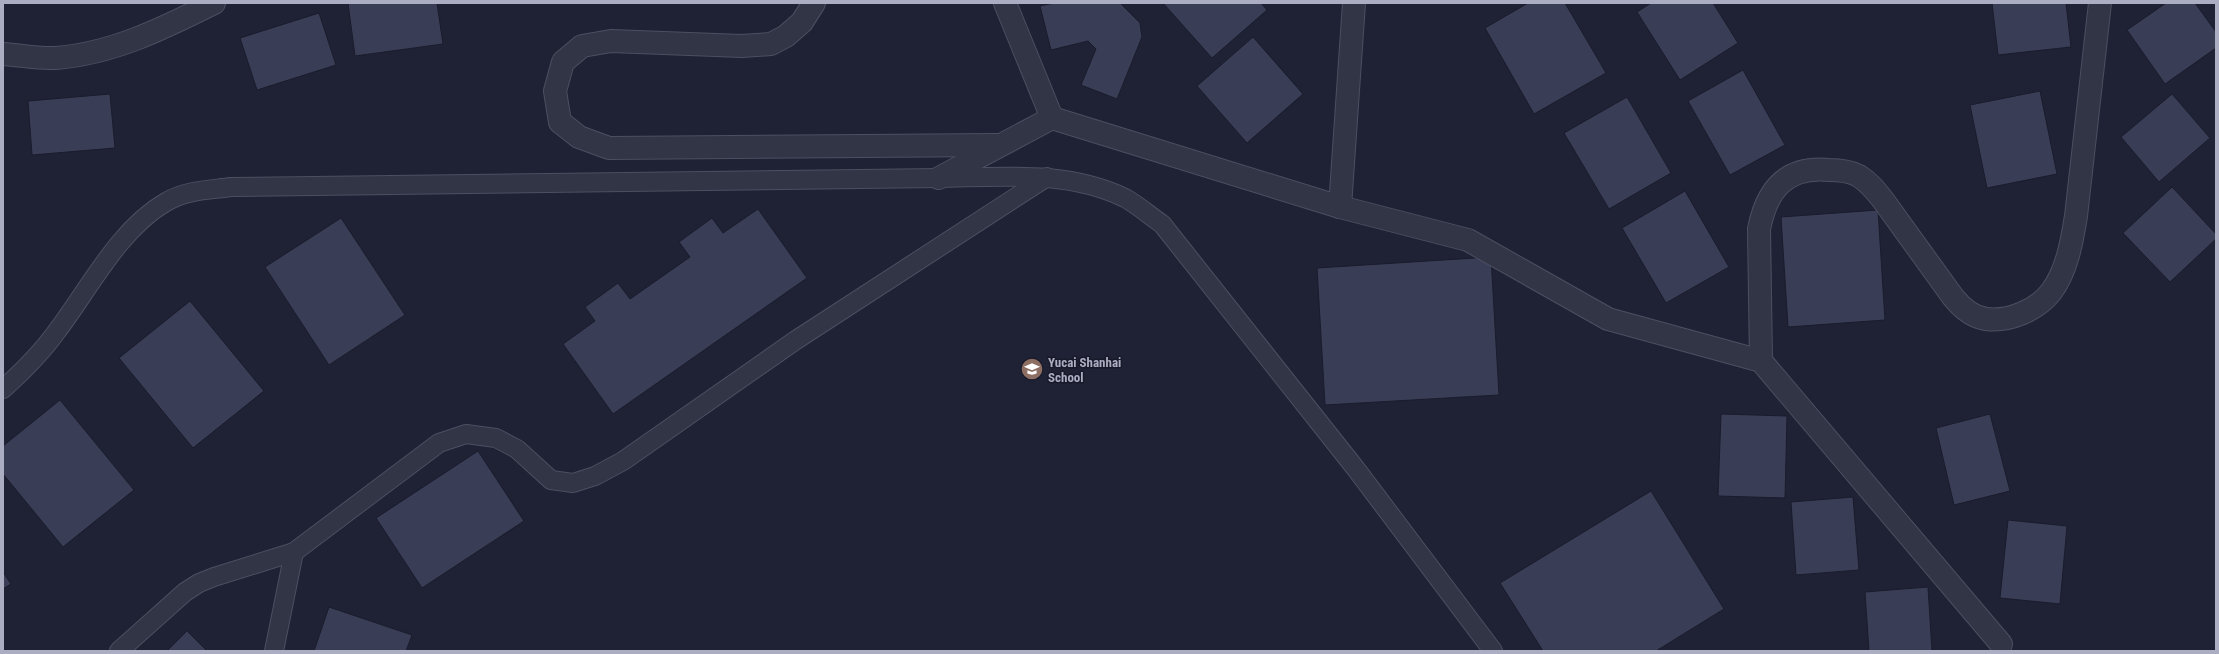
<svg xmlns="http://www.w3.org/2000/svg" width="2219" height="654" viewBox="0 0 2219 654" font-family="'Roboto Condensed',sans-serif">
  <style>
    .building { fill: #393d55; stroke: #1a1c2c }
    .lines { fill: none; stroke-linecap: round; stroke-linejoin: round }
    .service-casing { stroke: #4c4f61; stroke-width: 20 }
    .minor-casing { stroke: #4c4f61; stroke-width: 24 }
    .service { stroke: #323546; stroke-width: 18 }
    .minor { stroke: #323546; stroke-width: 22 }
    .labels { text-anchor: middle; stroke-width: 3; stroke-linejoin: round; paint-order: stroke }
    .poi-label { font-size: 13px; font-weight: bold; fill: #abaec3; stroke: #181a2a; text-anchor: start }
  </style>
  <rect width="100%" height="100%" fill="#1f2235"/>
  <g class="building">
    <polygon points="348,3 437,3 443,44 355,56"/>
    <polygon points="1054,3 1120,3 1140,23 1142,37 1117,99 1081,85 1096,49 1088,41 1051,50 1040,6"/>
    <polygon points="1163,3 1261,3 1267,10 1212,58"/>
    <polygon points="1528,3 1565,3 1606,73 1534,114 1485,28"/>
    <polygon points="1651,3 1713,3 1738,43 1680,80 1637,12"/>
    <polygon points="1992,3 2066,3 2071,47 1998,55"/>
    <polygon points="2166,3 2195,3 2216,32 2216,48 2165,84 2127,30"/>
    <polygon points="319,13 336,65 257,90 240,38"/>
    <polygon points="1253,37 1303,94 1247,143 1197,86"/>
    <polygon points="1743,70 1785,145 1730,175 1688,101"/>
    <polygon points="2040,91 2057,174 1987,188 1970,105"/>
    <polygon points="110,94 115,148 32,155 28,101"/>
    <polygon points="2172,94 2210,138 2159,182 2121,137"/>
    <polygon points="1627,97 1671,173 1609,209 1564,133"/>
    <polygon points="2172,187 2216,234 2216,239 2170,282 2123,233"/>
    <polygon points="1685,191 1729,267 1666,303 1622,228"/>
    <polygon points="758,209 807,278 613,414 563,344 595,321 585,307 618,283 630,299 690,257 679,242 712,218 723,233"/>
    <polygon points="1878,210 1885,320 1788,327 1781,217"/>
    <polygon points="341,218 405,315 329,365 265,267"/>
    <polygon points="1491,257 1499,395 1325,405 1317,268"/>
    <polygon points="190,301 264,391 193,448 119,358"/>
    <polygon points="60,400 134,490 63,547 3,474 3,446"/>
    <polygon points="1721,414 1787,416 1785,498 1718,496"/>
    <polygon points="1990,414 2010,491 1954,505 1936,428"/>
    <polygon points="478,451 524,521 422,588 376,518"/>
    <polygon points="1651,491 1724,609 1656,651 1543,651 1500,583"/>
    <polygon points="1853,497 1859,570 1796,575 1791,502"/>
    <polygon points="2008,520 2067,526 2060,604 2000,598"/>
    <polygon points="3,572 11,584 3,589"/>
    <polygon points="1928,587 1932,651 1869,651 1865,592"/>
    <polygon points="329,607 412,635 406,651 314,651"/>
    <polygon points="187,631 207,651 167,651"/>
  </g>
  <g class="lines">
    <g class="service-casing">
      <g id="service">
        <path d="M 3,389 C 22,372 42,352 57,331 C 89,289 119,229 166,202 C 186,190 209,190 231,187 L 939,178 C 1001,177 1067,170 1125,198 C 1138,205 1150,216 1162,224 L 1356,469 L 1493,651"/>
        <polyline points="119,651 185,592 199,583 214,577 294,552 439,443 466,434 496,438 517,449 551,480 573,483 595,476 623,461 796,340 1047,177"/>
        <polyline points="274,651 294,552"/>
      </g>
    </g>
    <g class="minor-casing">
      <g id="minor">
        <polyline points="814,3 802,22 786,36 771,44 742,46 611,41 582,46 563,62 555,91 560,122 579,137 609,148 998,145"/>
        <polyline points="1005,3 1052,118"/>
        <path d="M 3,54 C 20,55 38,59 55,58 C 112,54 164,28 214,3"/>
        <polyline points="939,178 1052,118 1340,207 1468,240 1608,319 1761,361 2001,644"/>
        <polyline points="1340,207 1354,3"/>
        <path d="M 1761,361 L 1759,229 C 1767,189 1786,166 1829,170 C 1839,170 1850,171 1859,176 C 1869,182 1876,191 1883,200 L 1953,297 C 1961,307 1972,317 1986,319 C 2009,322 2037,310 2051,292 C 2067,271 2072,241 2076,216 L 2100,3"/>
      </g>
    </g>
    <use href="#service" class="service"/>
    <use href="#minor" class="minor"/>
  </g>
  <defs>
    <g id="school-disc" transform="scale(1.15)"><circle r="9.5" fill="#8d6e63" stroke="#181a2a"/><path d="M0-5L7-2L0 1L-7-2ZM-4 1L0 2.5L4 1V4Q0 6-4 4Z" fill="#fff"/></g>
  </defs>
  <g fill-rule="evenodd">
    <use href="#school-disc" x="1032" y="369"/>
  </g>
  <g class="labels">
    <g class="poi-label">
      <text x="1048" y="367">Yucai Shanhai<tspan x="1048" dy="15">School</tspan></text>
    </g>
  </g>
  <rect width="2219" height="654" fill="none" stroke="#abaec3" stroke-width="8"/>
</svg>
